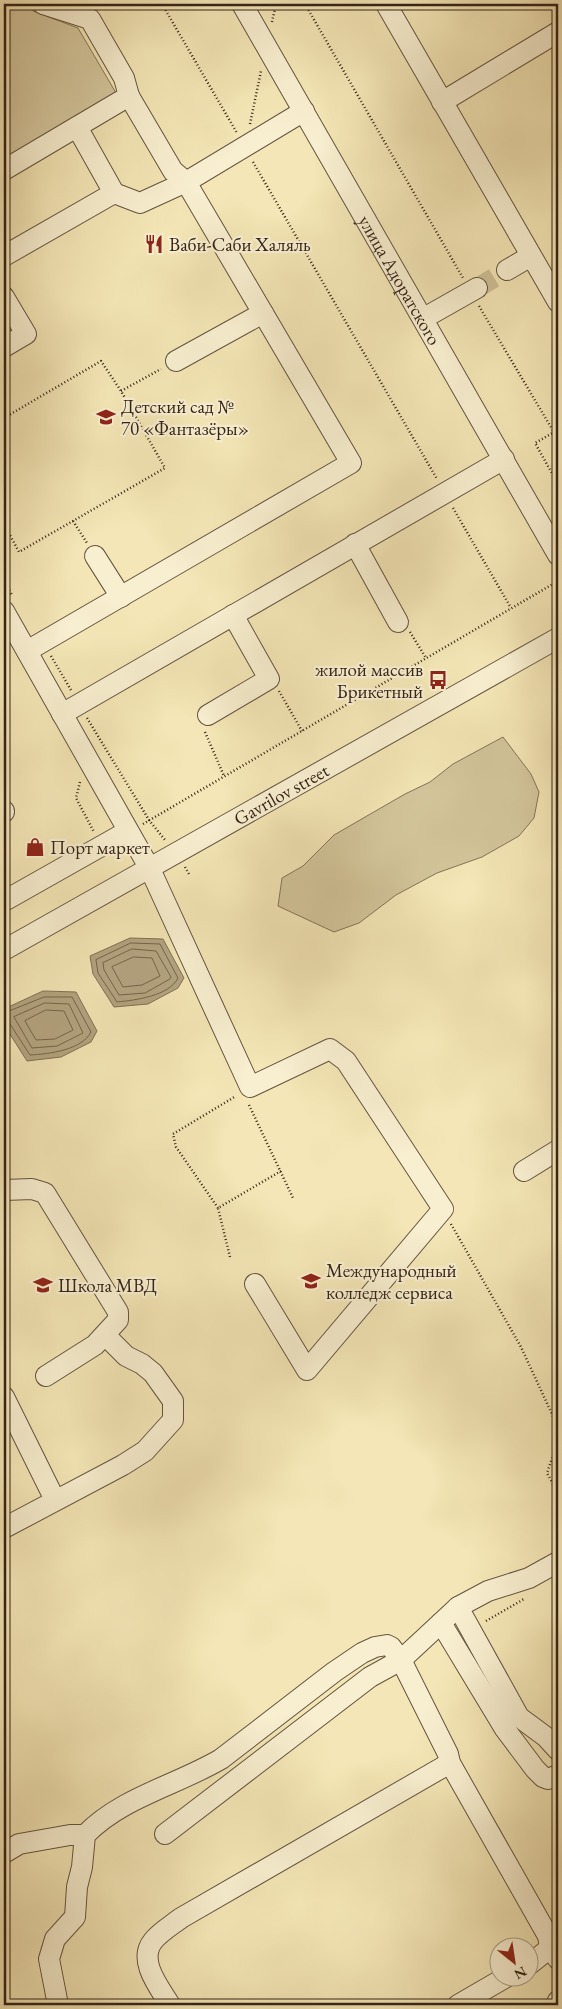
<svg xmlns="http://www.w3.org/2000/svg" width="562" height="2009" viewBox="0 0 562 2009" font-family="'EB Garamond',serif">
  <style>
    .green { fill: #d3c59b; stroke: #84745a }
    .water { fill: #b3a480; stroke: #807156 }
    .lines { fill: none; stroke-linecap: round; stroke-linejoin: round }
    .shore { stroke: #74644c; stroke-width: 1 }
    .minor-tunnel { stroke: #cebf96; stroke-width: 20; stroke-dasharray: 20 10; stroke-linecap: butt }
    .minor-casing { stroke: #645440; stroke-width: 22 }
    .path { stroke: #342418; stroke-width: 2.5; stroke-dasharray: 1 2.5; stroke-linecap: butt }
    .minor { stroke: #f8efd0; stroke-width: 20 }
    .labels { text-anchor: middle; stroke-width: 4.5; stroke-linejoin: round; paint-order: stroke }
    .poi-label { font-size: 19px; fill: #342418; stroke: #f8efd0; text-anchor: start }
    .street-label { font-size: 19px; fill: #342418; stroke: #f8efd0 }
  </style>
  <rect width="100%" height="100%" fill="#f4e6b6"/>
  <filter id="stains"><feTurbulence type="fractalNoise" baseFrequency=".004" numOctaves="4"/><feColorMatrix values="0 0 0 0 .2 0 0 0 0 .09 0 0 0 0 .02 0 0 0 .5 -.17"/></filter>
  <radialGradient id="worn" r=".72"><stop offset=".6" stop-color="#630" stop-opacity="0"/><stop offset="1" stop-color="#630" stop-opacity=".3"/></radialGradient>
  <g class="green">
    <polygon points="4,4 28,4 33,11 78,28 116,93 4,160"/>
    <polygon points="503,737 531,774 539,792 534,818 519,836 482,857 437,873 396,895 359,923 334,932 278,906 282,878 303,866 334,835 405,794 430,782 453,764"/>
  </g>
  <g class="water">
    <polygon points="130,938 163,939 184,978 178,988 148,1004 114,1007 93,974 90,956"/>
    <polygon points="43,991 76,992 97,1031 91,1042 61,1057 27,1061 6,1028 4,1009"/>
  </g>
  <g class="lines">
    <g class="shore">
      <path d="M 131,943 L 160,944 L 178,978 C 169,996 136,1000 117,1002 L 98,973 L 96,960 Z"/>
      <polygon points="132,949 156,951 171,977 170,979 145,993 119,995 104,970 103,963"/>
      <polygon points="134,957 152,958 160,976 142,985 123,987 112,967"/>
      <polygon points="45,1003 69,1004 83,1033 57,1046 32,1048 14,1017"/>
      <polygon points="46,1010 64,1011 73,1030 55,1039 36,1040 25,1021"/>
      <path d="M 4,1013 L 44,997 L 72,997 L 91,1032 C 82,1050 49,1054 30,1055 L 10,1024 L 4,1022"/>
    </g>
    <polyline class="minor-tunnel" points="477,288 507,270"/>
    <g class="minor-casing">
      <g id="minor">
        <path id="s1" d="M 242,4 L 558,555"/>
        <polyline points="386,4 558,302"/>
        <polyline points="442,102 558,32"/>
        <polyline points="77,127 114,193 140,203 186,182 304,111"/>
        <polyline points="4,170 129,96 124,78 90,19 43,4"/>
        <polyline points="4,256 114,193"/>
        <polyline points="507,270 531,256"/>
        <polyline points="4,297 26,334 4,347"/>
        <polyline points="424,318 477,288"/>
        <polyline points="176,361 263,313"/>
        <polyline points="355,544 398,622"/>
        <polyline points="95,556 121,597"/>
        <polyline points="4,611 150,869 250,1087 330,1049 346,1061 443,1209 307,1370 255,1284"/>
        <polyline points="27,651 351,463 186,182 173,171 129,96"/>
        <polyline points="62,714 504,459"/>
        <polyline points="208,715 269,679 233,615"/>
        <polyline points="4,811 4,812"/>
        <polyline points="4,901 128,831"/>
        <path id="s2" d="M 4,950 L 558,638"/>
        <polyline points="524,1171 558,1150"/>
        <polyline points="4,1190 32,1189 45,1193 118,1312 118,1320 95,1345 46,1376"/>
        <polyline points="4,1397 55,1500"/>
        <polyline points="4,1528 123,1465 145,1451 173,1420 173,1401 153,1373 142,1364 126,1356 105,1335"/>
        <polyline points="458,1607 519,1717 546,1737 558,1750"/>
        <polyline points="441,1623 505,1729 535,1769 543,1777 548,1779 558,1775"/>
        <polyline points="165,1834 370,1677 401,1660 458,1607 488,1591 529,1578 558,1562"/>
        <polyline points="4,1853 19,1844 70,1835 85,1835"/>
        <polyline points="530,1964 550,1948"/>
        <path d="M 58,2005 L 49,1959 L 55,1939 L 75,1917 L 77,1887 L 82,1867 L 85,1835 C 122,1797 177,1785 221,1759 L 334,1672 L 362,1653 L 375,1647 L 387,1645 L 391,1647 L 401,1660 L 448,1754 L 450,1763 L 548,1936 L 550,1948 L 558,1959"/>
        <path d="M 170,2005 C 160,1988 137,1961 153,1941 C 160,1932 172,1925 181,1918 L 450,1763"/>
        <polyline points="458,2005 508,1976"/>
        <polyline points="556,2005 558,2001"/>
      </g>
    </g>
    <g class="path">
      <polyline points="162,4 237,133"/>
      <polyline points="305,4 463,278"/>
      <polyline points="272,22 276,4"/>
      <polyline points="250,124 261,71"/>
      <polyline points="253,162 437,479"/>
      <polyline points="479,306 558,439"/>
      <polyline points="121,391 161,369"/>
      <polyline points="4,418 101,361 121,391 165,468 19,552 4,524"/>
      <polyline points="558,430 535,443 558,484"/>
      <polyline points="453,508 511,608"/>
      <polyline points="73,521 87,543"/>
      <polyline points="4,581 12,595"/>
      <polyline points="410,632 426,658"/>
      <polyline points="51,656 71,690"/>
      <polyline points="279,691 302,731"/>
      <polyline points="87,718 149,820 165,840"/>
      <polyline points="205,732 224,776"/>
      <polyline points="80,782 76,798 94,832"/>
      <polyline points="143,824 558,581"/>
      <polyline points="185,867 190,876"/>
      <polyline points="249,1105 293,1198"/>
      <polyline points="218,1208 176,1147 173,1134 236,1096"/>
      <polyline points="451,1224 521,1347 558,1427"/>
      <polyline points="230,1257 218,1208 281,1171"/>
      <polyline points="558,1441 547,1473 558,1493"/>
      <polyline points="486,1621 524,1599"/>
    </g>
    <use href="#minor" class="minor"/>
  </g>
  <defs>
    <g id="restaurant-bare" transform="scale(1.5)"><path d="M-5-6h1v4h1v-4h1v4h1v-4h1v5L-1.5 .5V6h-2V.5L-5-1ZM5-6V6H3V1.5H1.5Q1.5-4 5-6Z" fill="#8f2418" stroke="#f8efd0" stroke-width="2.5" paint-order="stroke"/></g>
    <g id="school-bare" transform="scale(1.5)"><path d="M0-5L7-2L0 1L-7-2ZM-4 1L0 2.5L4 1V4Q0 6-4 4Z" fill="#8f2418" stroke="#f8efd0" stroke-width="2.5" paint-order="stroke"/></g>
    <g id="bus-bare" transform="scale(1.5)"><path d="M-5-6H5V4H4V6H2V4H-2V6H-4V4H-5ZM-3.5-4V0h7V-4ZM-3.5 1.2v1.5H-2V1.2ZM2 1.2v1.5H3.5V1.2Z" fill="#8f2418" stroke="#f8efd0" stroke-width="2.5" paint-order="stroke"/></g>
    <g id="shop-bare" transform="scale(1.5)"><path d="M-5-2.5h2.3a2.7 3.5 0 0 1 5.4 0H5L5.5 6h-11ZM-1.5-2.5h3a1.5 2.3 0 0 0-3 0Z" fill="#8f2418" stroke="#f8efd0" stroke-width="2.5" paint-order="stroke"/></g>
    <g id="university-bare" transform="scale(1.5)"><path d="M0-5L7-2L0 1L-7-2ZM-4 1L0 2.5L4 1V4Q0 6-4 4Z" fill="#8f2418" stroke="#f8efd0" stroke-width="2.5" paint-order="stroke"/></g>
  </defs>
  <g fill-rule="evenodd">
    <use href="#restaurant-bare" x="154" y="244"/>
    <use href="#school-bare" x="106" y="417"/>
    <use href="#bus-bare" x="438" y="680"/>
    <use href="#shop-bare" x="35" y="847"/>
    <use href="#university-bare" x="311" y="1281"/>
    <use href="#university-bare" x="43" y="1285"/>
  </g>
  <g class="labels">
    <g class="poi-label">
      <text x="169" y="251">Ваби-Саби Халяль</text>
      <text x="121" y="413">Детский сад №<tspan x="121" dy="22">70 «Фантазёры»</tspan></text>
      <text x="423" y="676" text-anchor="end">жилой массив<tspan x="423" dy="22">Брикетный</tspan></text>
      <text x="50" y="854">Порт маркет</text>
      <text x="326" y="1277">Международный<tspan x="326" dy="22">колледж сервиса</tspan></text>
      <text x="58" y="1292">Школа МВД</text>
    </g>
    <g class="street-label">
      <text dy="7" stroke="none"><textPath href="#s1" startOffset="318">улица Адоратского</textPath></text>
      <text dy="7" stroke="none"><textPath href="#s2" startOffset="318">Gavrilov street</textPath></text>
    </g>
  </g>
  <rect width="562" height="2009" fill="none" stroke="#f4e6b6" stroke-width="20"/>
  <rect x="5" y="5" width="552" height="1999" fill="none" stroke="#342418" stroke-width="2.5"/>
  <rect x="10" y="10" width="542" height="1989" fill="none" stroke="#342418"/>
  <g transform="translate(514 1962) rotate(150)"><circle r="24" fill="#f8efd0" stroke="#aa9e86"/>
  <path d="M0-4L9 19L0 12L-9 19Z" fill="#8f2418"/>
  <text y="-8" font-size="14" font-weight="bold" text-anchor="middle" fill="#342418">N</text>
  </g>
  <rect width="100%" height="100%" filter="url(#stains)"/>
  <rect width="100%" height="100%" fill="url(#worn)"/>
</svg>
